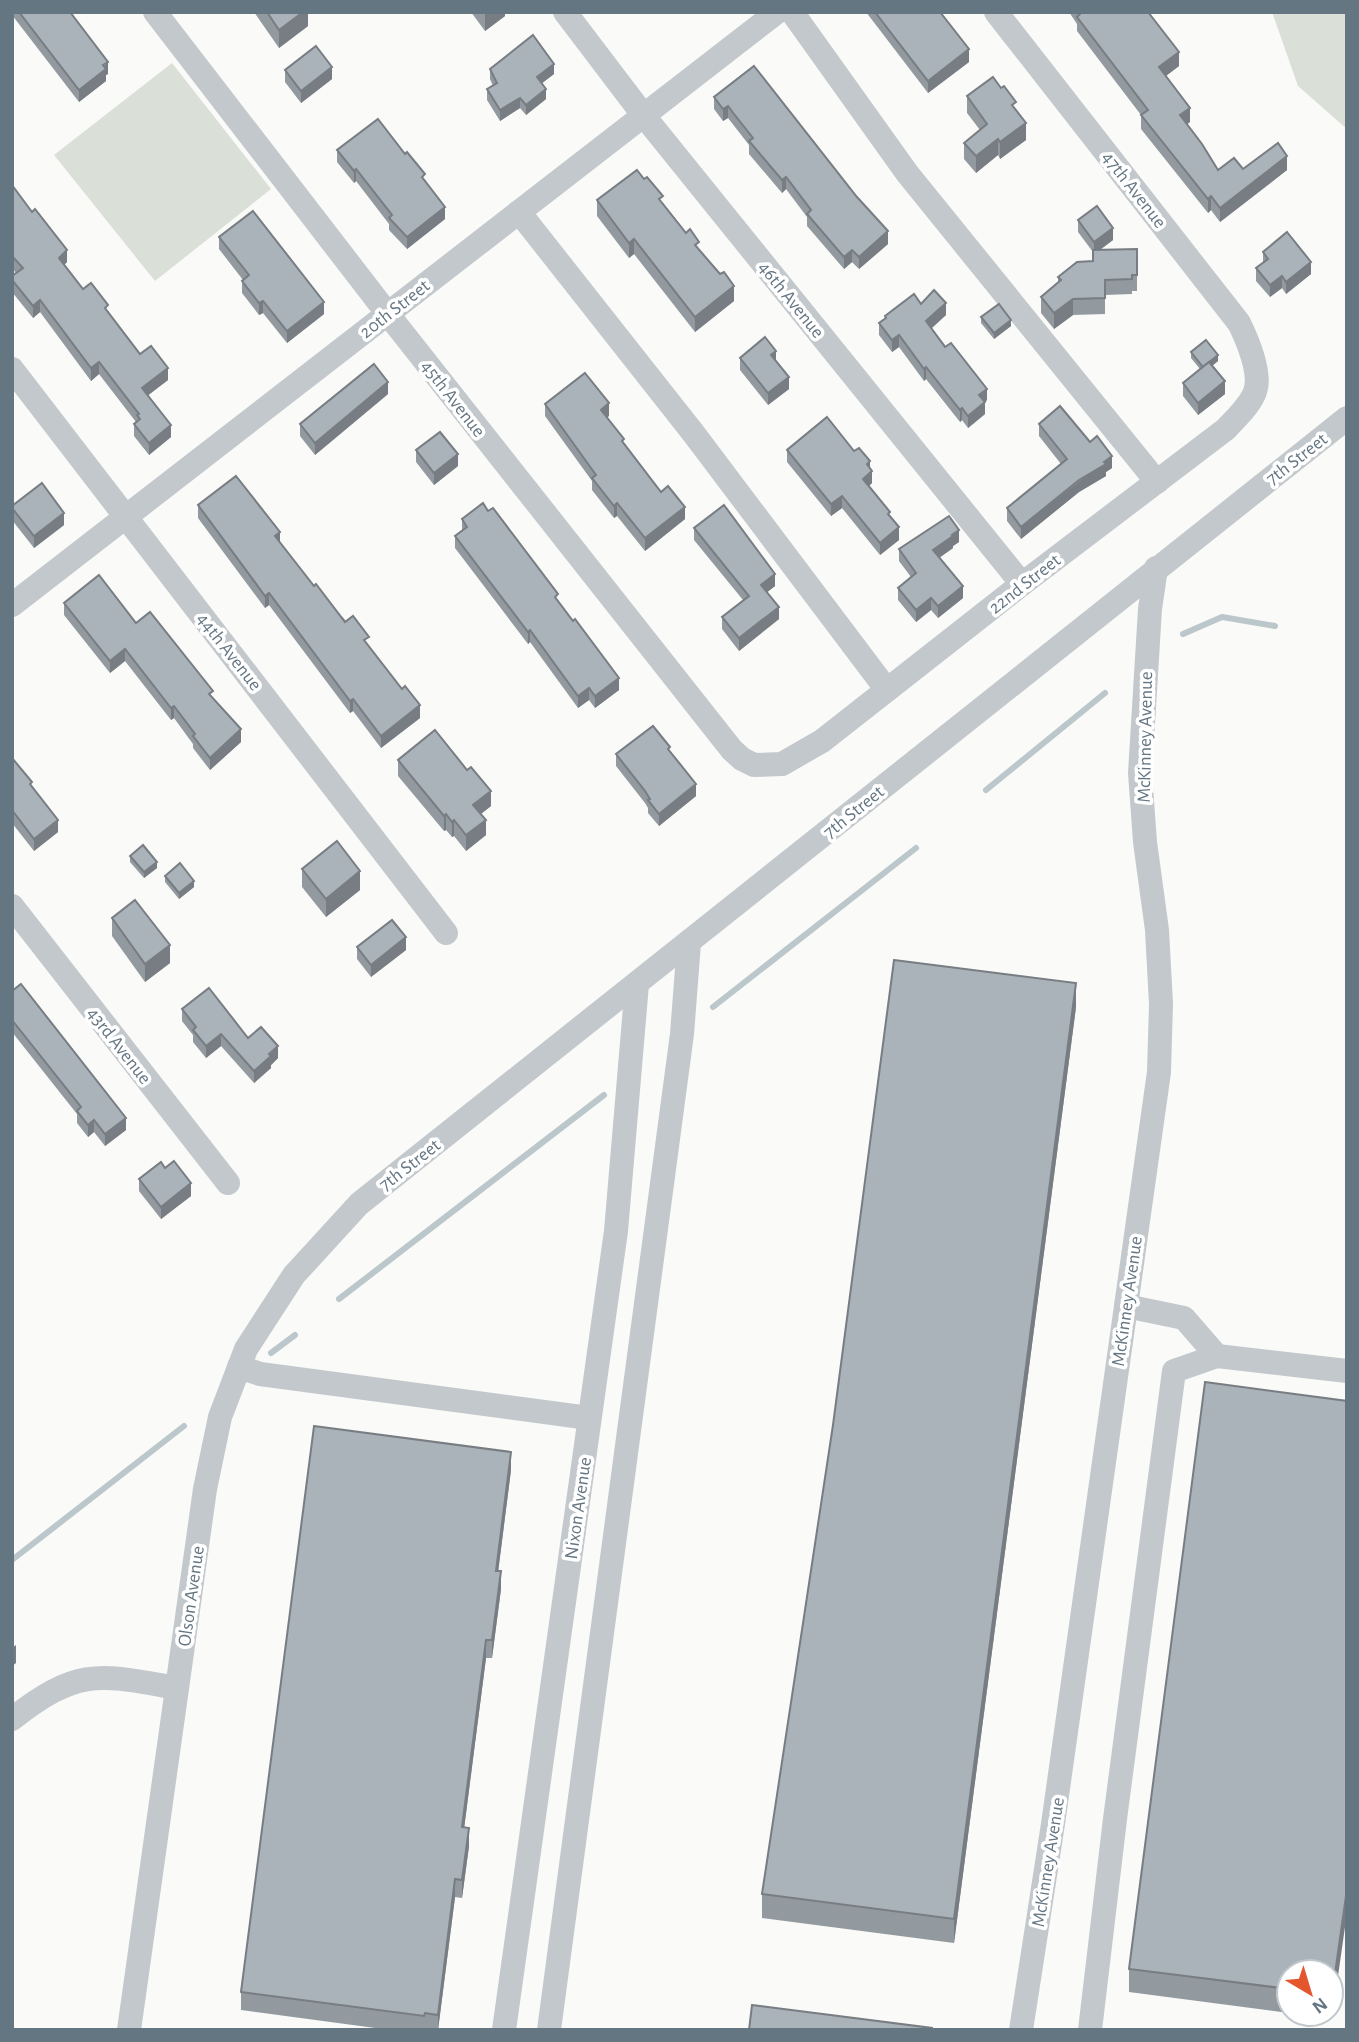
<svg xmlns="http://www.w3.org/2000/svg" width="1359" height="2042" viewBox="0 0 1359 2042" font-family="'Alegreya Sans',sans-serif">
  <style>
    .green { fill: #dadfd7 }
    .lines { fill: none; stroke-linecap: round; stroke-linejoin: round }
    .stream { stroke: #bbc7cb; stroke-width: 6 }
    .minor { stroke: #c3c8cc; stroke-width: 24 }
    .wall { fill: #929a9f }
    .shaded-wall { fill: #777d82 }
    .building { fill: #aab3b9; stroke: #777d82; stroke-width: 2 }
    .labels { text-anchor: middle; stroke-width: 7; stroke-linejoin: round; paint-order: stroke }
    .street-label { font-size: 19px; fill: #657683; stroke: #fff }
  </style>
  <rect width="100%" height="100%" fill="#fafaf8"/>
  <g class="green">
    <polygon points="1272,12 1347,12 1347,129 1298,86"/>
    <polygon points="172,63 271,189 155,281 54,155"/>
  </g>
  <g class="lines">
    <g class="stream">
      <polyline points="1183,634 1222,617 1275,626"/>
      <polyline points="986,790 1105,693"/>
      <polyline points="713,1007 916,848"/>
      <polyline points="339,1299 604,1095"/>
      <polyline points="271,1353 295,1335"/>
      <polyline points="12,1560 184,1426"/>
    </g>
    <g class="minor">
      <path d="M 155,12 L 387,313 L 732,750 L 742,759 L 754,765 L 782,764 L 822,741 L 1022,584 L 1226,429 C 1236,418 1253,403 1256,388 C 1260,370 1247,339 1239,323 L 996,12"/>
      <polyline points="565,12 644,116 1022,584"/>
      <polyline points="792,12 907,173 1157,482"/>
      <polyline points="519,212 694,434 887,690"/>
      <polyline points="12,369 446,933"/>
      <polyline points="12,605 777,12"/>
      <polyline points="12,906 228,1183"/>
      <polyline points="1126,1306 1184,1318 1217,1356"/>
      <polyline points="239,1367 260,1374 589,1418"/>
      <path d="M 12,1719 C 79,1667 98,1674 177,1688"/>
      <polyline points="129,2030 205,1489 220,1417 246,1349 294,1275 359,1204 1347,418"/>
      <polyline points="504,2030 616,1231 637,984"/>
      <polyline points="549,2030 682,1034 689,943"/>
      <polyline points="1021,2030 1053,1824 1159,1072 1161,1004 1157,930 1145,842 1140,773 1150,609 1156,568"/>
      <polyline points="1090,2030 1115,1819 1174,1371 1217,1356 1347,1371"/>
    </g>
  </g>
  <g class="wall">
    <polygon points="12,12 70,12 108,74 106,75 106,81 79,102 12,15"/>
    <polygon points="254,12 308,12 308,26 279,48"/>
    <polygon points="471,12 505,12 505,16 485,31"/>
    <polygon points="866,12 940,12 969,62 928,93"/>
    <polygon points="1069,12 1148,12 1179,66 1166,76 1190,122 1187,124 1218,170 1243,169 1287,170 1220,222 1211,210 1208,213 1141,129 1141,115 1077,31 1077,24"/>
    <polygon points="754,66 888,244 859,269 852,262 844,269 807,226 807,217 786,189 782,193 749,154 749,145 728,118 723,121 714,109 714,97"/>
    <polygon points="490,69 554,74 542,83 546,99 526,115 520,108 500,121 487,100 487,89 493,86 490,79"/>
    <polygon points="285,70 332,79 301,103 285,82"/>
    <polygon points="967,96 1016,110 1026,140 1000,159 998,155 976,173 964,159 964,143 980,130 967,113"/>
    <polygon points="337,150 425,180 445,219 407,249 389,230 389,224 356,181 354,183 337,162"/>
    <polygon points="12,185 67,262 64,265 83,289 108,312 140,354 168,380 148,395 171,437 149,455 134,436 134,424 136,422 99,374 91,381 40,312 33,318 12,292 12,276 16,273 12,268"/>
    <polygon points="597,200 663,203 699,249 734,301 695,332 634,254 629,258 597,216"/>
    <polygon points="1078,220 1113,240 1100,250 1137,249 1137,291 1132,291 1132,294 1105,295 1105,314 1073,315 1054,329 1041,313 1041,297 1058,283 1058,277 1093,261 1093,252 1078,232"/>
    <polygon points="219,237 324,314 287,343 263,313 259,315 242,293 242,281 243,280 219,249"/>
    <polygon points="1263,252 1311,274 1286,294 1282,288 1270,297 1256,281 1256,268 1263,263"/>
    <polygon points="921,304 946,315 932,328 987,400 985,402 985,414 968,428 962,420 960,422 926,379 924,381 899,347 892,352 879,335 879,323 885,320 885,316"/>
    <polygon points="981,317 1011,326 994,339 981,323"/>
    <polygon points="1191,352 1218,361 1212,366 1225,394 1198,415 1183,396 1183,383 1200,369 1191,358"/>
    <polygon points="740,358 789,389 768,405 740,370"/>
    <polygon points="388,394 315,455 300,436 300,424"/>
    <polygon points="545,404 609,416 606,417 624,443 661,492 685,519 645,551 617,516 614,518 592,490 592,481 545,416"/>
    <polygon points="1039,424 1090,442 1112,468 1106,472 1106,476 1079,492 1021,539 1007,521 1007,508 1061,464 1039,436"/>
    <polygon points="416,450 458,466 434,485 416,462"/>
    <polygon points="787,450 854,451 870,468 872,483 869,486 890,516 899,540 880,555 842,508 831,516 787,462"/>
    <polygon points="198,505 280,543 314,586 369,646 420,718 381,748 353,711 350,713 269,605 265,608 198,518"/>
    <polygon points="12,506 64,525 34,548 12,520"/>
    <polygon points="462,519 558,601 619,690 595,708 589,700 578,708 530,642 528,644 455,548 455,536 462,531"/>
    <polygon points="694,528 775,586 767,592 779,619 739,651 722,629 722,617 743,600 694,540"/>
    <polygon points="959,542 953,546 953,548 939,558 963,598 938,618 931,610 916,622 898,600 898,588 911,577 899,561 899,549"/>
    <polygon points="64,603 136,623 213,699 241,742 210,770 193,748 193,744 174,718 171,720 125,661 110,673 64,615"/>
    <polygon points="670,751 696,796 659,826 648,813 648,808 645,803 616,766 616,754"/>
    <polygon points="12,758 32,786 58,832 34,851 12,823"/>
    <polygon points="398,760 491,806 481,814 486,835 466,851 454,836 452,837 446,830 444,831 398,776"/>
    <polygon points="130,856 157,868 144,878 130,862"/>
    <polygon points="302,869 360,890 326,917 302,887"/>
    <polygon points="165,876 194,887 179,899 165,882"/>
    <polygon points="112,918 170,963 145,982 112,936"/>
    <polygon points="357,947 406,950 371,977 357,959"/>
    <polygon points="12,991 126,1130 105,1146 94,1132 88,1137 77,1123 77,1114 12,1032"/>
    <polygon points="1076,1007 954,1943 762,1918 762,1894"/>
    <polygon points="182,1009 248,1038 278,1058 271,1065 271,1068 254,1083 221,1046 206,1058 193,1042 193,1035 182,1021"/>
    <polygon points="165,1168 191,1196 161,1219 139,1191 139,1179"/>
    <polygon points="1347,1401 1332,2018 1297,2014 1331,2014 1331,1972 1289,1972 1289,2013 1129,1992 1129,1969"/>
    <polygon points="511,1470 498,1571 501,1589 492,1658 486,1658 464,1828 469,1846 462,1898 455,1897 438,2030 390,2030 241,2010 241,1992"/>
  </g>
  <g class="shaded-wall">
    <polygon points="302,12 308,12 308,26 279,48 279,30"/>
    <polygon points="485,12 505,12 505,16 485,31"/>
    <polygon points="969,49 969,62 928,93 928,81"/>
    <polygon points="1179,52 1179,66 1159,81 1159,67"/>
    <polygon points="108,62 108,74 106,75 106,81 79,102 79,90"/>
    <polygon points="554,64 554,74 537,87 537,77"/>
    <polygon points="332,67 332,79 301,103 301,91"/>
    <polygon points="546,89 546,99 526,115 526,105"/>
    <polygon points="520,98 520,108 500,121 500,110"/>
    <polygon points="728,106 728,118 723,121 723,109"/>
    <polygon points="1190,108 1190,122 1180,129 1180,115"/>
    <polygon points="1026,123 1026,140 1000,159 1000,142"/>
    <polygon points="998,139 998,155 976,173 976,156"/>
    <polygon points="1287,156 1287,170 1220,222 1220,208"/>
    <polygon points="356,169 356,181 354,183 354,171"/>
    <polygon points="786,177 786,189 782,193 782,180"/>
    <polygon points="1211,196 1211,210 1208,213 1208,199"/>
    <polygon points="445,207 445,219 407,249 407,237"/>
    <polygon points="1113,228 1113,240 1094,254 1094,242"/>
    <polygon points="888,231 888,244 859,269 859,257"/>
    <polygon points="634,239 634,254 629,258 629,243"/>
    <polygon points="67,250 67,262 59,270 59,258"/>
    <polygon points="852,250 852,262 844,269 844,257"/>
    <polygon points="1311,262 1311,274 1286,294 1286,282"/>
    <polygon points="1282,276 1282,288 1270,297 1270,285"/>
    <polygon points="734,286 734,301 695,332 695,317"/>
    <polygon points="1073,299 1073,315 1054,329 1054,313"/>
    <polygon points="40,300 40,312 33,318 33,306"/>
    <polygon points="263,301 263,313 259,315 259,303"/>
    <polygon points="324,302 324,314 287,343 287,331"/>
    <polygon points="946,303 946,315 926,333 926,321"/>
    <polygon points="1011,320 1011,326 994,339 994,333"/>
    <polygon points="899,335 899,347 892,352 892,340"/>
    <polygon points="776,351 776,363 771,355"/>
    <polygon points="1218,355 1218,361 1203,373 1203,367"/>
    <polygon points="99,362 99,374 91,381 91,368"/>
    <polygon points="926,367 926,379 924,381 924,369"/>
    <polygon points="168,368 168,380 142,400 142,388"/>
    <polygon points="789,377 789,389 768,405 768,393"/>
    <polygon points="1225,381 1225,394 1198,415 1198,403"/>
    <polygon points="388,382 388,394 315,455 315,443"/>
    <polygon points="987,389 987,400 979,406 979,395"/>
    <polygon points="985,402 985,414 968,428 968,416"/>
    <polygon points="609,403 609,416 601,422 601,410"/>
    <polygon points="962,408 962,420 960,422 960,410"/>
    <polygon points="171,425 171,437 149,455 149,443"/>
    <polygon points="458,454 458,466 434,485 434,473"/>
    <polygon points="1112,456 1112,468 1106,472 1106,476 1079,492 1021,539 1021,527"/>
    <polygon points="870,461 870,473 872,471 872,483 863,491 863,479 867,464"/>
    <polygon points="842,496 842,508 831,516 831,504"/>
    <polygon points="617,503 617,516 614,518 614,506"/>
    <polygon points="685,507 685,519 645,551 645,538"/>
    <polygon points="64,513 64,525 34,548 34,536"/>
    <polygon points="899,527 899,540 880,555 880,543"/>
    <polygon points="959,530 959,542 953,546 953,548 933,562 933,550"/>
    <polygon points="280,532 280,544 275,536"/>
    <polygon points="775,574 775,586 761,597 761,585"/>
    <polygon points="963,586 963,598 938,618 938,606"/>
    <polygon points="269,593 269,605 265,608 265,596"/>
    <polygon points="931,598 931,610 916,622 916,610"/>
    <polygon points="779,607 779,619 739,651 739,638"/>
    <polygon points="530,630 530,642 528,644 528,632"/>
    <polygon points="125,649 125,661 110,673 110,661"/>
    <polygon points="619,678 619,690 595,708 595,696"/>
    <polygon points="589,688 589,700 578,708 578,696"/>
    <polygon points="353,699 353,711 350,713 350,701"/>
    <polygon points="420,705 420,718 381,748 381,736"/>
    <polygon points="174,706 174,718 171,720 171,708"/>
    <polygon points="241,729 241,742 210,770 210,758"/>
    <polygon points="696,784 696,796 659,826 659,814"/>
    <polygon points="491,791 491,806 473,820 473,805"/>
    <polygon points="446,814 446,830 444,831 444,816"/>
    <polygon points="58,820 58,832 34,851 34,839"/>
    <polygon points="454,820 454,836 452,837 452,822"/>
    <polygon points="486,820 486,835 466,851 466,835"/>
    <polygon points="157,862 157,868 144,878 144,872"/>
    <polygon points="360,871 360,890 326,917 326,899"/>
    <polygon points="194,881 194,887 179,899 179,893"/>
    <polygon points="406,937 406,950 371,977 371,965"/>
    <polygon points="170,945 170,963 145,982 145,964"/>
    <polygon points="1076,983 1076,1007 954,1943 954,1919"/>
    <polygon points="221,1034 221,1046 206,1058 206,1046"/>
    <polygon points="278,1046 278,1058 271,1065 271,1068 254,1083 254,1071"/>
    <polygon points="126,1118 126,1130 105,1146 105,1134"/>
    <polygon points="94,1120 94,1132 88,1137 88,1125"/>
    <polygon points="191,1183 191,1196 161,1219 161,1207"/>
    <polygon points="511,1452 511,1470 496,1589 496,1571"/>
    <polygon points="501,1571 501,1589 492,1658 492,1640"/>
    <polygon points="486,1640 486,1658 462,1845 462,1827"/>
    <polygon points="16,1645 16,1663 12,1666 12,1648"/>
    <polygon points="469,1828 469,1846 462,1898 462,1880"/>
    <polygon points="455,1879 455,1897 438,2030 438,2015"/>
    <polygon points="1347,1889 1347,1913 1332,2018 1332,1995"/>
  </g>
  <g class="building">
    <polygon points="19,12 70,12 108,62 103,65 106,69 79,90"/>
    <polygon points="267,12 303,12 279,30"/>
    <polygon points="875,12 940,12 969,49 928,81"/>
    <polygon points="1079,12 1148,12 1179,52 1159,67 1190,108 1180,115 1202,144 1218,170 1234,158 1243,169 1278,143 1287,156 1220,208 1211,196 1208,199 1141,115 1148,110 1077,17 1080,14"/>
    <polygon points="533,35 554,64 537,77 546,89 526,105 520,98 500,110 487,89 497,83 490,69"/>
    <polygon points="316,46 332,67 301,91 285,70"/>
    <polygon points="754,66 857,197 888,231 859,257 852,250 844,257 807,214 811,210 786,177 782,180 749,141 753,138 734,114 728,106 723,109 714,97"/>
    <polygon points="993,77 1001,88 1004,86 1016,102 1012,105 1026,123 1000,142 998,139 976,156 964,143 987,124 967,96"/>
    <polygon points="378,119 405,154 407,152 425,174 422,177 445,207 407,237 389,218 392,215 356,169 354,171 337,150"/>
    <polygon points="637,170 644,179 647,177 663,196 659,199 686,233 690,229 699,242 695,245 720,274 724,272 734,286 695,317 634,239 629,243 597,200"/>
    <polygon points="12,185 32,212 35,209 67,250 59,258 83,289 91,283 108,305 105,308 140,354 151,346 168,368 142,388 171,425 149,443 134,424 140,419 137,415 139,414 99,362 91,368 40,300 33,306 12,280 12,276 23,268 12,256"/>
    <polygon points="1097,206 1113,228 1094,242 1078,220"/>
    <polygon points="253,211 324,302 287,331 263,301 259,303 242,281 249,275 219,237"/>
    <polygon points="1287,232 1311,262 1286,282 1282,276 1270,285 1256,268 1268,259 1263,252"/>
    <polygon points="1137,249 1137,275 1132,275 1132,279 1105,280 1105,298 1073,299 1054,313 1041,297 1061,280 1058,277 1077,262 1093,261 1093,250"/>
    <polygon points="934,290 946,303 926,321 945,347 951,343 987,389 979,395 985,402 968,416 962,408 960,410 926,367 924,369 899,335 892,340 879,323 886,318 885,316 914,294 921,304"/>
    <polygon points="999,304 1011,320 994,333 981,317"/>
    <polygon points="765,337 776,351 771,355 789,377 768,393 740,358"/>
    <polygon points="1206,340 1218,355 1203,367 1191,352"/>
    <polygon points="1209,362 1225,381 1198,403 1183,383"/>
    <polygon points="374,364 388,382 315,443 300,424"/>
    <polygon points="585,373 609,403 601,410 624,439 622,441 661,492 668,486 685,507 645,538 617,503 614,506 592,478 596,475 545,404"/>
    <polygon points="1060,406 1090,442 1097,436 1112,456 1104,462 1106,464 1079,480 1021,527 1007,508 1067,459 1039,424"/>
    <polygon points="827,417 854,451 859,448 870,461 867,464 872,471 863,479 890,512 888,514 899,527 880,543 842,496 831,504 787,450"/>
    <polygon points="440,432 458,454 434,473 416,450"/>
    <polygon points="236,476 280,532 275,536 314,586 316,584 345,622 353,616 369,637 364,640 402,689 405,686 420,705 381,736 353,699 350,701 269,593 265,596 198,505"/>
    <polygon points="42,483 64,513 34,536 12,508 12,506"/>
    <polygon points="483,503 488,511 493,508 558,594 555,597 573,621 575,619 619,678 595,696 589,688 578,696 530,630 528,632 455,536 467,527 462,519"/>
    <polygon points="724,505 775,574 761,585 779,607 739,638 722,617 749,596 694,528"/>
    <polygon points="949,516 959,530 952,535 953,536 933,550 963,586 938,606 931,598 916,610 898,588 916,573 899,549"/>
    <polygon points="99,575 136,623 150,612 213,691 209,694 241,729 210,758 193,736 195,734 174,706 171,708 125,649 110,661 64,603"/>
    <polygon points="653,726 670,747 668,749 696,784 659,814 648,800 650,799 645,791 616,754"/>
    <polygon points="435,730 467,770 471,767 491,791 473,805 486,820 466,835 454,820 452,822 446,814 444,816 398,760"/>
    <polygon points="12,758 32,782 30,784 58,820 34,839 12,810"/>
    <polygon points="337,841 360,871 326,899 302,869"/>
    <polygon points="143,845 157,862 144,872 130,856"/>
    <polygon points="180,863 194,881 179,893 165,876"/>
    <polygon points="135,900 170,945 145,964 112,918"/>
    <polygon points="392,920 406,937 371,965 357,947"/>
    <polygon points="894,960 1076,983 954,1919 762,1894 833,1425"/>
    <polygon points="21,984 126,1118 105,1134 94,1120 88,1125 77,1111 81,1107 12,1020 12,991"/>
    <polygon points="209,988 248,1038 261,1027 278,1046 269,1054 271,1056 254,1071 221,1034 206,1046 193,1030 196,1027 182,1009"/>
    <polygon points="174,1161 191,1183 161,1207 139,1179 161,1162 165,1168"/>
    <polygon points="1205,1382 1347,1401 1347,1889 1332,1995 1331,1994 1331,1972 1289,1972 1289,1989 1129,1969"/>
    <polygon points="314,1426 511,1452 496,1571 501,1571 492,1640 486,1640 462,1827 469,1828 462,1880 455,1879 438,2015 425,2013 424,2016 241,1992"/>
    <polygon points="752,2005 932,2028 932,2030 749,2030"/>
  </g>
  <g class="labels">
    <g class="street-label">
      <text transform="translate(1135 189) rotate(52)" y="7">47th Avenue</text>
      <text transform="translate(792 299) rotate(51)" y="7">46th Avenue</text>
      <text transform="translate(394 308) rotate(-38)" y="7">20th Street</text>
      <text transform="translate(454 398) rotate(52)" y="7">45th Avenue</text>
      <text transform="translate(1296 458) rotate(-38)" y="7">7th Street</text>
      <text transform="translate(1024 583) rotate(-38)" y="7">22nd Street</text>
      <text transform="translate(230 651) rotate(52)" y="7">44th Avenue</text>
      <text transform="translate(1144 737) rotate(-89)" y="7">McKinney Avenue</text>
      <text transform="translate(853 811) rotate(-39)" y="7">7th Street</text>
      <text transform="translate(120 1045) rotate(52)" y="7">43rd Avenue</text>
      <text transform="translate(409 1164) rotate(-38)" y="7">7th Street</text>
      <text transform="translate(1126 1301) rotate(-82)" y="7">McKinney Avenue</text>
      <text transform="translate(577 1508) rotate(-82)" y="7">Nixon Avenue</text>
      <text transform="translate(190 1596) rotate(-82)" y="7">Olson Avenue</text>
      <text transform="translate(1047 1862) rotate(-81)" y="7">McKinney Avenue</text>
    </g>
  </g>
  <rect width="1359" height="2042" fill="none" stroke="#657683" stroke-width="28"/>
  <g transform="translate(1310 1993) rotate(142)"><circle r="33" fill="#ffffff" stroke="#c1c8cd" stroke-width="2"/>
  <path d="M0-5L12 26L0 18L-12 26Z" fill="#e4572e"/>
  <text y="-10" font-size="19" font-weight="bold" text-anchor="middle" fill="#657683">N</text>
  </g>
</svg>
